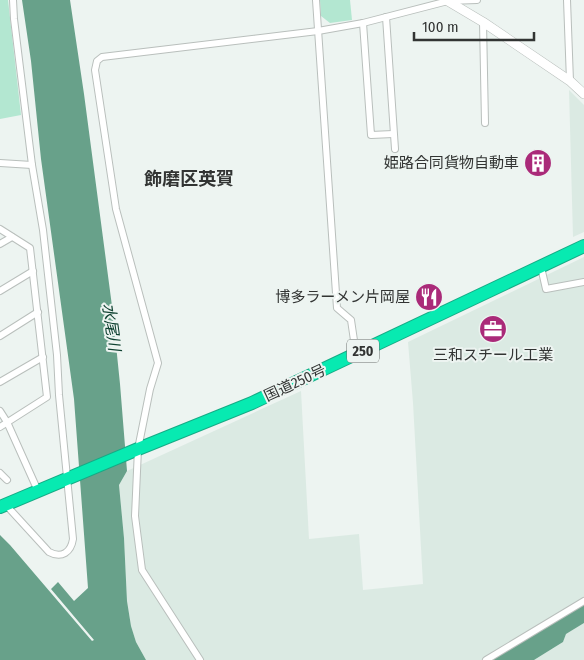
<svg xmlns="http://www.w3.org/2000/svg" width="584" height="660" viewBox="0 0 584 660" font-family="'Fira Sans Condensed','Noto Sans JP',sans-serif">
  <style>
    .built { fill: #dbeae3 }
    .green { fill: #b3e7d1 }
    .water { fill: #68a18a }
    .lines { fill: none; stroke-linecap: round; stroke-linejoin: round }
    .street-casing { stroke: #b9bfbc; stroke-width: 8 }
    .secondary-casing { stroke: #b9bfbc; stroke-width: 10 }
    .highway-casing { stroke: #16aa85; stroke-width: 14 }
    .street { stroke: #fff; stroke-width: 6 }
    .secondary { stroke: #fff; stroke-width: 9 }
    .highway { stroke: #07eab1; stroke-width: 12 }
    .labels { text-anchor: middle; stroke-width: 4; stroke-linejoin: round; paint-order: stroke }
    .shield { fill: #edf4f1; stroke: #6a6e6c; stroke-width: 1 }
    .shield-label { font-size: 14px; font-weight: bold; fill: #323433 }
    .poi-label { font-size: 15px; fill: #323433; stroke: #edf4f1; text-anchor: end }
    .street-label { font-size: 15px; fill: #323433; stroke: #edf4f1 }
    .water-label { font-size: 16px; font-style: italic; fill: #104232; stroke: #edf4f1 }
    .quarter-label { font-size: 18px; font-weight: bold; fill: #323433; stroke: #edf4f1 }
  </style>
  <rect width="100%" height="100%" fill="#edf4f1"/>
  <g class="built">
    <polygon points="569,90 584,105 584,232 573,237"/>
    <polygon points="584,257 584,603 489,660 146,660 136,642 131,626 127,601 124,538 119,485 127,471 301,391 309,539 359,534 363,590 423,584 413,403 408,342"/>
    <polygon points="584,623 584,660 534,660 563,642 566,634"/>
  </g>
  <g class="green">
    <polygon points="0,0 8,0 21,115 0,119"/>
    <polygon points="320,0 350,0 352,20 330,23 321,16"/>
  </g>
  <g class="water">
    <polygon points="22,0 70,0 84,94 112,306 120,384 127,471 119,485 124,538 127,601 131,626 136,642 146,660 0,660 0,535 10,545 92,641 94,640 51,589 58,582 74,601 88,588 74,399 41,159 31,61"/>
    <polygon points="584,603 584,623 566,634 563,642 534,660 489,660"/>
  </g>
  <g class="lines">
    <g class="street-casing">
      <g id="street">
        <polyline points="316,0 337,308 351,320 356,354"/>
        <polyline points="567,0 570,81"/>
        <polyline points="386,17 395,149"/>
        <polyline points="483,22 485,123"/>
        <polyline points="363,23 371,135 393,134"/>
        <polyline points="0,163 32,165"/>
        <polyline points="0,229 30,248 47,397 0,427"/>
        <polyline points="0,244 12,237"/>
        <polyline points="541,267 546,289 584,282"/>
        <polyline points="0,291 33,271"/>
        <polyline points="0,336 38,312"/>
        <polyline points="0,382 43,357"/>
        <polyline points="0,411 7,422 38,491"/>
        <polyline points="0,473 7,480"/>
        <path d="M 6,505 L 49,552 C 62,559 71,552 73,539 L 59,395 L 57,355 L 43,230 L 32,165 L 14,19 L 13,0"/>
        <polyline points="200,660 142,570 135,516 138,449 150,389 158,363 116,209 95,70 97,61 102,57 318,31 363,23 448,1 477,0"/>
        <polyline points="486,660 584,601"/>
      </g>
    </g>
    <g class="secondary-casing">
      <polyline id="secondary" points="446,0 483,22 570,81 584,94"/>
    </g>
    <g class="highway-casing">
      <polyline id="highway" points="0,507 138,449 252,403 584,246"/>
    </g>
    <use href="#street" class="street"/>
    <use href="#secondary" class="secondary"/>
    <use href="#highway" class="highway"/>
  </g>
  <defs>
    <g id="building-disc" transform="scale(1.4375)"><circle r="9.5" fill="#aa2a79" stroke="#edf4f1"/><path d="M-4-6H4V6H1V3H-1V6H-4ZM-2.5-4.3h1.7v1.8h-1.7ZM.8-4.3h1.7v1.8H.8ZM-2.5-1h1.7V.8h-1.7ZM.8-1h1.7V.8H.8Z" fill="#fff"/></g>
    <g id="restaurant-disc" transform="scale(1.4375)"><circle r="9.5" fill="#aa2a79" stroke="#edf4f1"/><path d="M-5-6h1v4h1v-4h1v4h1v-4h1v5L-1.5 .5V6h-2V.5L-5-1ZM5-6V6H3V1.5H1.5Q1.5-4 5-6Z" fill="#fff"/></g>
    <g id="office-disc" transform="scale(1.4375)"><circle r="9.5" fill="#aa2a79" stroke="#edf4f1"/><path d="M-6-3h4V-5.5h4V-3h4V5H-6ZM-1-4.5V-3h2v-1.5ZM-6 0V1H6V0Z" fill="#fff"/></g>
  </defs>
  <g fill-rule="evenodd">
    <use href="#building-disc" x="538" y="163"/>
    <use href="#restaurant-disc" x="429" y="297"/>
    <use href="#office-disc" x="493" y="329"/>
  </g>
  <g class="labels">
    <rect class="shield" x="347" y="339.5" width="32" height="23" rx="4"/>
    <g class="shield-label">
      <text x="363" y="356">250</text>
    </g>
    <g class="poi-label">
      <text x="519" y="168">姫路合同貨物自動車</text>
      <text x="410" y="302">博多ラーメン片岡屋</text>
      <text x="493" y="360" text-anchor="middle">三和スチール工業</text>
    </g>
    <g class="street-label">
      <text transform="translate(295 383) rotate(-25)" y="5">国道250号</text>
    </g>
    <g class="water-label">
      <text transform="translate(112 327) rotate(82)" y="6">水尾川</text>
    </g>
    <g class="quarter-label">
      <text x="189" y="185">飾磨区英賀</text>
    </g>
  </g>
  <path d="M414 32v8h120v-8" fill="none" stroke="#323433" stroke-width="2.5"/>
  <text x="422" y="32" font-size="15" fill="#323433" stroke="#edf4f1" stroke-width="4" paint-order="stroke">100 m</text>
</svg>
